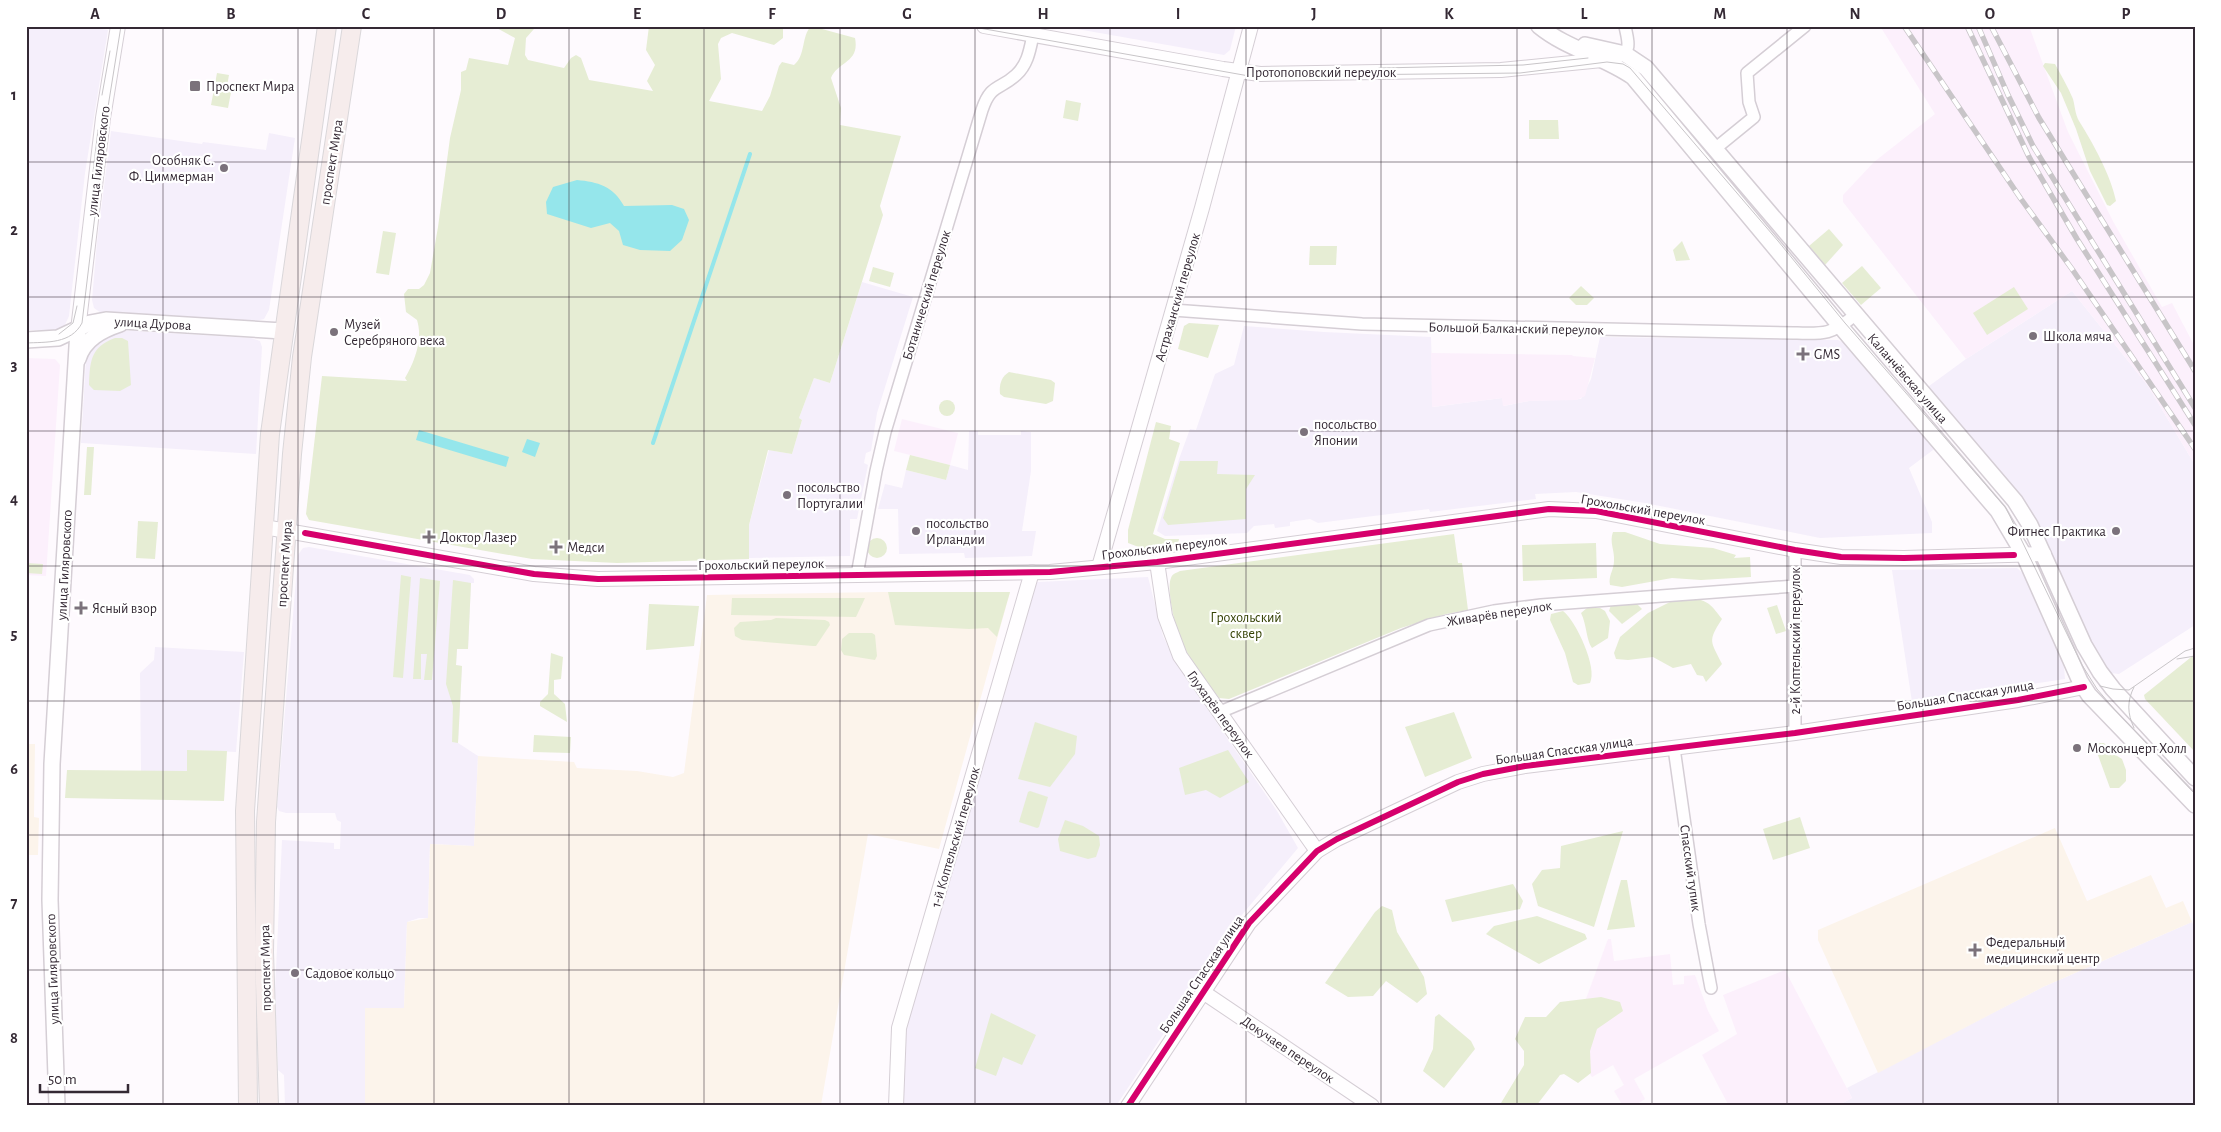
<svg xmlns="http://www.w3.org/2000/svg" width="2221" height="1132" viewBox="0 0 2221 1132" font-family="'Alegreya Sans',sans-serif">
  <style>
    .commercial { fill: #f5effb }
    .built { fill: #fcf0fc }
    .medical { fill: #fcf4eb }
    .green { fill: #e6edd4 }
    .water { fill: #95e6eb }
    .lines { fill: none; stroke-linecap: round; stroke-linejoin: round }
    .stream { stroke: #95e6eb; stroke-width: 4 }
    .minor-casing { stroke: #d5ced5; stroke-width: 14 }
    .tertiary-casing { stroke: #d5ced5; stroke-width: 16 }
    .secondary-casing { stroke: #d5ced5; stroke-width: 18 }
    .primary-casing { stroke: #dad7da; stroke-width: 20 }
    .minor { stroke: #fffeff; stroke-width: 11 }
    .tertiary { stroke: #fffeff; stroke-width: 14 }
    .secondary { stroke: #fffeff; stroke-width: 15 }
    .primary { stroke: #f6ecec; stroke-width: 18 }
    .tram { stroke: #c8c5c8; stroke-width: 1 }
    .rail-casing { stroke: #c8c5c8; stroke-width: 5.5 }
    .rail { stroke: #fff; stroke-width: 4; stroke-dasharray: 11; stroke-linecap: butt }
    .cycleway-casing { stroke: #fff; stroke-width: 9 }
    .cycleway { stroke: #d6006c; stroke-width: 6 }
    .grid { fill: none; stroke: #342934; stroke-width: 1; stroke-opacity: 0.55 }
    .poi-dot { fill: #7b727b; stroke: #fff; stroke-width: 2 }
    .labels { text-anchor: middle; stroke-width: 4.5; stroke-linejoin: round; paint-order: stroke }
    .street-label { font-size: 14px; fill: #342934; stroke: #fff }
    .poi-label { font-size: 14px; fill: #342934; stroke: #fff; text-anchor: start }
    .park-label { font-size: 14px; fill: #344104; stroke: #fff }
    .neatline { fill: none; stroke: #342934; stroke-width: 2 }
    .grid-label { font-size: 16px; text-anchor: middle; font-weight: bold; fill: #342934 }
  </style>
  <rect width="100%" height="100%" fill="#fefafe"/>
  <g class="commercial">
    <polygon points="26,26 75,26 108,30 85,173 69,316 64,327 55,330 26,330"/>
    <polygon points="1060,26 1236,26 1230,50 1224,55"/>
    <polygon points="111,131 202,144 203,142 266,150 269,133 295,138 269,310 264,319 252,322 101,313 94,308 92,300 97,242"/>
    <polygon points="862,282 913,297 877,413 871,451 866,453 864,463 868,465 857,519 850,519 850,556 749,558 749,525 769,450 792,454 802,420 799,418 814,378 830,383"/>
    <polygon points="2072,291 2148,386 2195,465 2195,625 2119,674 2110,673 2107,670 2084,635 2035,522 1925,389 1966,359"/>
    <polygon points="1244,326 1324,332 1431,337 1433,407 1502,398 1504,406 1529,401 1581,399 1591,379 1600,337 1838,340 1847,344 1937,447 1909,468 1932,522 1932,533 1820,538 1645,503 1576,492 1535,494 1536,499 1430,512 1429,509 1318,523 1310,519 1290,522 1290,526 1275,528 1274,524 1254,526 1247,533 1165,536 1157,531 1179,459 1190,429 1196,430 1215,374 1234,365"/>
    <polygon points="118,330 251,338 260,341 262,347 256,454 81,443 86,359 92,344"/>
    <polygon points="969,431 978,431 978,435 1021,435 1021,431 1031,432 1031,471 1022,531 1036,531 1032,556 965,558 964,553 899,554 898,509 878,509 885,484 902,488 906,470 946,480 950,465 968,470"/>
    <polygon points="309,547 470,575 474,579 474,583 471,583 468,649 457,649 456,665 462,666 458,743 478,756 474,846 430,844 428,918 419,918 407,922 404,1008 365,1009 365,1106 285,1106 284,1075 278,1070 275,991 282,840 334,843 334,849 340,849 341,822 337,820 335,813 286,813 279,811 277,807 298,555 303,548"/>
    <polygon points="2017,568 2025,575 2064,667 2065,679 1912,702 1892,570"/>
    <polygon points="1148,577 1163,636 1171,653 1182,672 1277,811 1298,848 1241,916 1116,1106 903,1106 903,1029 1037,582"/>
    <polygon points="155,647 244,652 236,752 188,750 188,771 141,771 140,673 154,660"/>
    <polygon points="2192,922 2195,929 2195,1103 2190,1106 1837,1106 1852,1098 1847,1088 2043,987"/>
  </g>
  <g class="built">
    <polygon points="1880,26 2029,26 2068,132 2114,223 2162,307 2172,303 2195,347 2195,465 2148,386 2072,291 1966,359 1843,202 1843,195 1874,162 1935,114"/>
    <polygon points="1431,353 1572,355 1573,356 1595,358 1585,396 1577,400 1529,401 1503,406 1502,398 1432,407"/>
    <polygon points="26,358 55,359 60,365 46,576 26,575"/>
    <polygon points="902,419 958,433 950,465 894,451"/>
    <polygon points="1608,939 1611,939 1614,961 1670,954 1673,985 1684,984 1684,976 1695,975 1708,1011 1719,1031 1634,1079 1645,1099 1634,1106 1623,1106 1614,1091 1624,1085 1613,1065 1592,1077 1586,1068 1565,1056"/>
    <polygon points="1785,970 1852,1098 1837,1106 1729,1106 1702,1055 1737,1034 1723,995"/>
  </g>
  <g class="medical">
    <polygon points="882,592 1010,592 939,849 868,834 821,1105 825,1106 365,1106 365,1008 404,1008 407,922 428,918 430,844 474,846 478,756 574,762 577,768 637,771 673,777 684,773 707,595"/>
    <polygon points="26,744 35,744 34,817 39,818 38,855 26,855"/>
    <polygon points="2055,828 2087,901 2151,875 2166,908 2183,901 2192,922 2043,987 1878,1073 1818,940 1818,930"/>
  </g>
  <g class="green">
    <path d="M 493,26 L 571,26 L 534,29 L 526,38 L 525,55 L 528,60 L 564,68 L 571,58 L 576,55 L 581,58 L 589,80 L 653,91 L 647,81 L 655,65 L 646,50 L 649,26 L 783,26 L 783,38 L 774,45 L 732,33 L 721,38 L 718,44 L 721,79 L 709,101 L 762,111 L 770,96 L 779,66 L 782,62 L 794,65 C 806,55 801,37 811,26 L 855,38 C 860,63 838,61 831,78 L 841,108 L 840,125 L 901,136 L 880,206 L 883,215 L 830,383 L 814,378 L 799,418 L 802,420 L 792,454 L 768,450 L 749,525 L 749,559 L 617,563 L 532,559 L 309,520 L 306,514 L 322,376 L 407,381 L 405,378 C 415,361 423,339 417,320 L 406,312 L 404,294 L 408,289 L 419,289 L 424,285 L 430,273 L 438,227 L 450,138 L 461,90 L 461,72 L 466,70 L 469,58 L 508,65 L 515,38 Z"/>
    <path d="M 2045,63 L 2055,64 C 2061,75 2068,87 2073,99 C 2075,106 2075,114 2079,121 C 2093,143 2111,176 2116,201 L 2110,206 L 2107,205 L 2090,171 L 2076,129 L 2061,93 L 2043,66 Z"/>
    <polygon points="217,73 229,75 227,86 232,87 228,108 211,105"/>
    <polygon points="1066,100 1081,103 1078,121 1063,118"/>
    <polygon points="1529,120 1558,120 1559,139 1529,139"/>
    <polygon points="1829,229 1843,245 1825,265 1809,246"/>
    <polygon points="383,231 396,233 389,275 376,273"/>
    <polygon points="1682,241 1690,260 1676,261 1673,250"/>
    <polygon points="1310,246 1337,246 1336,265 1309,265"/>
    <polygon points="1862,266 1881,288 1861,305 1842,283"/>
    <polygon points="873,267 894,273 890,287 869,281"/>
    <polygon points="1581,286 1594,298 1587,305 1576,305 1569,298"/>
    <polygon points="2014,287 2028,309 1987,335 1973,313"/>
    <polygon points="1189,323 1219,325 1208,358 1178,349 1184,326"/>
    <path d="M 115,338 L 122,338 L 128,341 L 131,385 L 120,391 L 94,390 L 89,385 C 90,362 90,347 115,338 Z"/>
    <path d="M 1009,372 L 1051,380 L 1055,383 L 1053,401 L 1046,404 L 1004,397 L 1000,394 C 999,385 1001,377 1009,372 Z"/>
    <circle cx="947" cy="408" r="8"/>
    <polygon points="1156,422 1171,426 1169,439 1180,443 1153,534 1165,539 1179,539 1178,544 1144,549 1128,543 1128,530"/>
    <polygon points="87,447 94,447 91,495 84,495"/>
    <polygon points="910,455 950,465 946,480 906,470"/>
    <polygon points="1180,461 1218,461 1217,474 1255,475 1246,489 1246,519 1168,525 1163,518"/>
    <polygon points="138,521 158,522 155,559 136,558"/>
    <path d="M 1613,532 L 1625,532 L 1660,544 L 1713,548 L 1736,555 L 1734,558 L 1750,557 L 1751,577 L 1701,580 L 1672,578 L 1622,587 L 1610,585 C 1608,576 1614,570 1614,561 C 1615,551 1609,542 1613,532 Z"/>
    <path d="M 1454,534 L 1458,563 L 1462,563 L 1468,610 L 1446,614 L 1401,628 L 1229,699 L 1219,698 C 1206,680 1191,662 1182,643 C 1176,632 1166,589 1171,578 C 1172,574 1176,573 1180,571 Z"/>
    <circle cx="877" cy="548" r="10"/>
    <polygon points="1596,543 1597,578 1523,581 1522,545"/>
    <polygon points="26,563 43,564 42,574 26,573"/>
    <polygon points="401,575 411,577 403,678 393,677"/>
    <polygon points="420,578 440,581 432,680 424,680 427,654 421,654 421,679 413,679"/>
    <polygon points="453,580 471,583 468,649 457,649 456,665 462,666 458,743 452,742 453,706 446,684"/>
    <polygon points="888,592 1010,592 997,637 988,628 969,629 895,625"/>
    <polygon points="732,598 865,598 856,617 731,615"/>
    <path d="M 1686,598 C 1708,600 1709,602 1722,619 C 1707,642 1711,641 1722,664 L 1706,682 L 1703,676 L 1697,675 L 1691,664 L 1673,668 L 1653,657 L 1628,660 L 1616,659 L 1614,653 L 1620,637 L 1648,613 L 1676,599 Z"/>
    <polygon points="1635,602 1642,609 1622,624 1609,611 1611,605"/>
    <polygon points="649,604 699,606 694,646 646,650"/>
    <polygon points="1777,605 1786,631 1776,634 1767,608"/>
    <path d="M 1587,608 L 1600,608 L 1605,611 L 1610,621 L 1608,638 L 1592,648 C 1586,640 1587,625 1581,613 Z"/>
    <path d="M 1563,611 C 1576,621 1598,668 1590,683 L 1578,685 L 1573,682 L 1565,653 L 1550,620 L 1551,614 Z"/>
    <polygon points="776,618 825,620 829,622 830,625 816,646 813,646 742,640 735,636 734,628 740,622 771,620"/>
    <polygon points="849,633 872,633 875,635 877,656 875,660 844,655 841,650 842,639"/>
    <polygon points="551,653 563,657 561,679 554,680 554,694 565,704 567,722 540,706 540,702 548,694"/>
    <polygon points="2195,654 2195,752 2145,699 2144,695"/>
    <polygon points="1454,712 1472,758 1425,777 1405,727"/>
    <polygon points="1035,722 1077,736 1075,754 1050,787 1018,779"/>
    <polygon points="534,735 571,737 570,753 533,752"/>
    <polygon points="2099,743 2104,743 2114,754 2122,759 2126,770 2126,781 2119,788 2110,788 2095,747"/>
    <polygon points="187,750 227,751 224,801 65,798 67,770 187,771"/>
    <polygon points="1228,750 1249,782 1220,798 1206,790 1185,795 1179,768"/>
    <polygon points="1030,791 1048,797 1039,827 1037,828 1019,822 1028,792"/>
    <polygon points="1800,817 1810,848 1773,860 1763,829"/>
    <polygon points="1065,820 1083,826 1099,836 1100,845 1096,857 1088,859 1060,851 1058,839"/>
    <polygon points="1623,831 1594,927 1538,906 1532,884 1542,870 1560,868 1561,846"/>
    <polygon points="1621,880 1627,880 1635,927 1607,930"/>
    <polygon points="1513,884 1523,901 1520,909 1452,922 1445,900"/>
    <polygon points="1382,906 1392,910 1397,932 1424,977 1427,994 1417,1003 1386,981 1373,996 1348,997 1325,983 1375,912"/>
    <polygon points="1537,916 1585,934 1587,939 1539,964 1486,934 1494,926"/>
    <polygon points="1601,997 1620,1002 1623,1011 1597,1029 1590,1051 1591,1073 1578,1083 1564,1074 1560,1075 1536,1106 1502,1106 1501,1103 1524,1065 1524,1051 1515,1039 1525,1017 1546,1017 1560,1002"/>
    <polygon points="991,1013 1036,1035 1022,1065 1003,1057 996,1076 975,1068"/>
    <polygon points="1439,1014 1471,1041 1475,1049 1444,1088 1423,1071 1433,1049 1435,1017"/>
  </g>
  <g class="water">
    <path d="M 577,180 C 598,182 613,186 624,206 L 672,205 L 684,209 L 689,220 L 682,240 L 670,251 L 640,250 L 623,245 L 619,231 L 610,223 L 591,228 L 547,214 L 546,202 L 553,187 Z"/>
    <polygon points="419,430 509,457 506,467 416,440"/>
    <polygon points="527,439 540,443 535,457 522,452"/>
  </g>
  <g class="lines">
    <polyline class="stream" points="653,443 750,154"/>
    <g class="minor-casing">
      <g id="minor">
        <path d="M 1619,57 C 1633,51 1627,38 1625,26"/>
        <polyline points="1716,148 1754,117 1749,102 1747,73 1805,26"/>
        <path d="M 1173,310 L 1362,324 L 1794,333 C 1824,334 1831,335 1855,315"/>
        <polyline points="1795,550 1795,733"/>
        <path d="M 857,575 L 876,471 L 885,432 L 982,110 C 991,83 1000,90 1016,75 C 1028,64 1030,49 1033,35"/>
        <polyline points="1220,712 1429,625 1494,611 1541,605 1795,586"/>
        <polyline points="1674,748 1699,924 1711,988"/>
      </g>
    </g>
    <g class="tertiary-casing">
      <g id="tertiary">
        <polyline points="984,26 1223,69 1260,74 1501,70 1602,60"/>
        <polyline points="78,330 103,118 118,26"/>
        <polyline points="264,527 534,574 598,579 1050,572 1157,562 1549,509 1596,511 1795,550 1841,557 1904,558 2044,554"/>
        <polyline points="1157,562 1165,616 1180,656 1317,851"/>
        <polyline points="1099,567 1202,208 1251,26"/>
        <polyline points="1203,992 1372,1106"/>
        <polyline points="896,1106 899,1028 1032,572"/>
        <polyline points="1128,1106 1249,923 1317,851 1337,839 1458,782 1483,774 1525,766 1795,733 2018,700 2084,687"/>
      </g>
    </g>
    <g class="secondary-casing">
      <g id="secondary">
        <path d="M 1539,26 C 1567,49 1603,56 1633,77 L 1841,327 L 1998,511 L 2024,555 L 2080,681 L 2089,695 L 2195,805"/>
        <polyline points="1585,45 1625,54 1646,68 2015,501 2030,525 2084,645 2100,672 2113,689 2195,778"/>
        <polyline points="26,340 58,338 90,323 106,320 283,331"/>
        <path d="M 78,359 C 84,339 102,330 120,324"/>
        <polyline points="57,1106 50,900 52,764 78,330"/>
      </g>
    </g>
    <g class="primary-casing">
      <g id="primary">
        <polyline points="248,1106 245,811 270,434 327,26"/>
        <polyline points="269,1106 264,952 266,822 292,454 302,357 352,26"/>
      </g>
    </g>
    <use href="#minor" class="minor"/>
    <use href="#tertiary" class="tertiary"/>
    <use href="#secondary" class="secondary"/>
    <use href="#primary" class="primary"/>
    <g class="tram">
      <polyline points="968,26 1249,76 1520,73 1607,62 1623,64 1630,68 1778,241 1845,323 2006,508 2082,665 2097,689 2114,709 2195,794"/>
      <polyline points="1379,68 1523,65 1588,58"/>
      <polyline points="102,95 110,51"/>
      <polyline points="93,172 98,130"/>
      <polyline points="59,334 73,323 77,306"/>
      <path d="M 26,343 C 47,342 71,344 82,323 L 108,107 L 121,26"/>
      <polyline points="2177,659 2195,656"/>
      <polyline points="2100,686 2113,689 2129,690 2185,651 2195,648"/>
      <path d="M 2134,728 C 2127,713 2127,701 2134,687"/>
    </g>
    <g class="rail-casing">
      <g id="rail">
        <polyline points="1904,26 2021,199 2072,269 2195,449"/>
        <polyline points="1967,26 2029,157 2077,239 2195,425"/>
        <polyline points="1978,26 2008,95 2033,146 2195,408"/>
        <polyline points="1991,26 2039,118 2195,371"/>
      </g>
    </g>
    <use href="#rail" class="rail"/>
    <g class="cycleway-casing">
      <g id="cycleway">
        <polyline points="305,533 534,574 598,579 1050,572 1157,562 1549,509 1596,511 1795,550 1841,557 1904,558 2014,555"/>
        <polyline points="1128,1106 1249,923 1317,851 1337,839 1458,782 1483,774 1525,766 1795,733 2018,700 2084,687"/>
      </g>
    </g>
    <use href="#cycleway" class="cycleway"/>
  </g>
  <path class="grid" d="M 163,26 L 163,1106M 298,26 L 298,1106M 434,26 L 434,1106M 569,26 L 569,1106M 704,26 L 704,1106M 840,26 L 840,1106M 975,26 L 975,1106M 1110,26 L 1110,1106M 1246,26 L 1246,1106M 1381,26 L 1381,1106M 1517,26 L 1517,1106M 1652,26 L 1652,1106M 1787,26 L 1787,1106M 1923,26 L 1923,1106M 2058,26 L 2058,1106M 26,162 L 2195,162M 26,297 L 2195,297M 26,431 L 2195,431M 26,566 L 2195,566M 26,701 L 2195,701M 26,835 L 2195,835M 26,970 L 2195,970"/>
  <g class="poi-dot">
    <rect x="189" y="80" width="12" height="12" rx="2.5"/>
    <circle cx="224" cy="168" r="5"/>
    <circle cx="334" cy="332" r="5"/>
    <circle cx="2033" cy="336" r="5"/>
    <path d="M1800.5 346.5h5v5h5v5h-5v5h-5v-5h-5v-5h5z"/>
    <circle cx="1304" cy="432" r="5"/>
    <circle cx="787" cy="495" r="5"/>
    <circle cx="916" cy="531" r="5"/>
    <circle cx="2116" cy="531" r="5"/>
    <path d="M426.5 529.5h5v5h5v5h-5v5h-5v-5h-5v-5h5z"/>
    <path d="M553.5 539.5h5v5h5v5h-5v5h-5v-5h-5v-5h5z"/>
    <path d="M78.5 600.5h5v5h5v5h-5v5h-5v-5h-5v-5h5z"/>
    <circle cx="2077" cy="748" r="5"/>
    <path d="M1972.5 942.5h5v5h5v5h-5v5h-5v-5h-5v-5h5z"/>
    <circle cx="295" cy="973" r="5"/>
  </g>
  <g class="labels">
    <g class="street-label">
      <text x="1321" y="77">Протопоповский переулок</text>
      <text transform="translate(98 161) rotate(-83)" y="5">улица Гиляровского</text>
      <text transform="translate(331 162) rotate(-81)" y="5">проспект Мира</text>
      <text transform="translate(926 295) rotate(-73)" y="5">Ботанический переулок</text>
      <text transform="translate(1177 297) rotate(-74)" y="5">Астраханский переулок</text>
      <text transform="translate(153 323) rotate(3)" y="5">улица Дурова</text>
      <text transform="translate(1516 328) rotate(1)" y="5">Большой Балканский переулок</text>
      <text transform="translate(1908 378) rotate(49)" y="5">Каланчёвская улица</text>
      <text transform="translate(1643 509) rotate(10)" y="5">Грохольский переулок</text>
      <text transform="translate(1164 547) rotate(-7)" y="5">Грохольский переулок</text>
      <text transform="translate(284 564) rotate(-86)" y="5">проспект Мира</text>
      <text transform="translate(761 564) rotate(-1)" y="5">Грохольский переулок</text>
      <text transform="translate(64 565) rotate(-87)" y="5">улица Гиляровского</text>
      <text transform="translate(1499 613) rotate(-9)" y="5">Живарёв переулок</text>
      <text transform="translate(1795 641) rotate(-90)" y="5">2-й Коптельский переулок</text>
      <text transform="translate(1965 695) rotate(-9)" y="5">Большая Спасская улица</text>
      <text transform="translate(1221 714) rotate(54)" y="5">Глухарёв переулок</text>
      <text transform="translate(1564 750) rotate(-8)" y="5">Большая Спасская улица</text>
      <text transform="translate(955 837) rotate(-74)" y="5">1-й Коптельский переулок</text>
      <text transform="translate(1691 868) rotate(82)" y="5">Спасский тупик</text>
      <text transform="translate(265 968) rotate(-91)" y="5">проспект Мира</text>
      <text transform="translate(52 969) rotate(-92)" y="5">улица Гиляровского</text>
      <text transform="translate(1201 974) rotate(-56)" y="5">Большая Спасская улица</text>
      <text transform="translate(1288 1049) rotate(34)" y="5">Докучаев переулок</text>
    </g>
    <g class="poi-label">
      <text x="206" y="91">Проспект Мира</text>
      <text x="214" y="165" text-anchor="end">Особняк С.<tspan x="214" dy="16">Ф. Циммерман</tspan></text>
      <text x="344" y="329">Музей<tspan x="344" dy="16">Серебряного века</tspan></text>
      <text x="2043" y="341">Школа мяча</text>
      <text x="1814" y="359">GMS</text>
      <text x="1314" y="429">посольство<tspan x="1314" dy="16">Японии</tspan></text>
      <text x="797" y="492">посольство<tspan x="797" dy="16">Португалии</tspan></text>
      <text x="926" y="528">посольство<tspan x="926" dy="16">Ирландии</tspan></text>
      <text x="2106" y="536" text-anchor="end">Фитнес Практика</text>
      <text x="440" y="542">Доктор Лазер</text>
      <text x="567" y="552">Медси</text>
      <text x="92" y="613">Ясный взор</text>
      <text x="2087" y="753">Москонцерт Холл</text>
      <text x="1986" y="947">Федеральный<tspan x="1986" dy="16">медицинский центр</tspan></text>
      <text x="305" y="978">Садовое кольцо</text>
    </g>
    <g class="park-label">
      <text x="1246" y="622">Грохольский<tspan x="1246" dy="16">сквер</tspan></text>
    </g>
  </g>
  <rect width="2221" height="1132" fill="none" stroke="#ffffff" stroke-width="55"/>
  <path d="M40 1084v8h88v-8" fill="none" stroke="#342934" stroke-width="2.5"/>
  <text x="48" y="1084" font-size="15" fill="#342934" stroke="#ffffff" stroke-width="4" paint-order="stroke">50 m</text>
  <rect x="28" y="28" width="2166" height="1076" class="neatline"/>
  <g class="grid-label">
    <text x="95" y="19">A</text>
    <text x="231" y="19">B</text>
    <text x="366" y="19">C</text>
    <text x="501" y="19">D</text>
    <text x="637" y="19">E</text>
    <text x="772" y="19">F</text>
    <text x="907" y="19">G</text>
    <text x="1043" y="19">H</text>
    <text x="1178" y="19">I</text>
    <text x="1314" y="19">J</text>
    <text x="1449" y="19">K</text>
    <text x="1584" y="19">L</text>
    <text x="1720" y="19">M</text>
    <text x="1855" y="19">N</text>
    <text x="1990" y="19">O</text>
    <text x="2126" y="19">P</text>
    <text x="14" y="100">1</text>
    <text x="14" y="235">2</text>
    <text x="14" y="370">3</text>
    <text x="14" y="504">4</text>
    <text x="14" y="639">5</text>
    <text x="14" y="774">6</text>
    <text x="14" y="908">7</text>
    <text x="14" y="1043">8</text>
  </g>
</svg>
